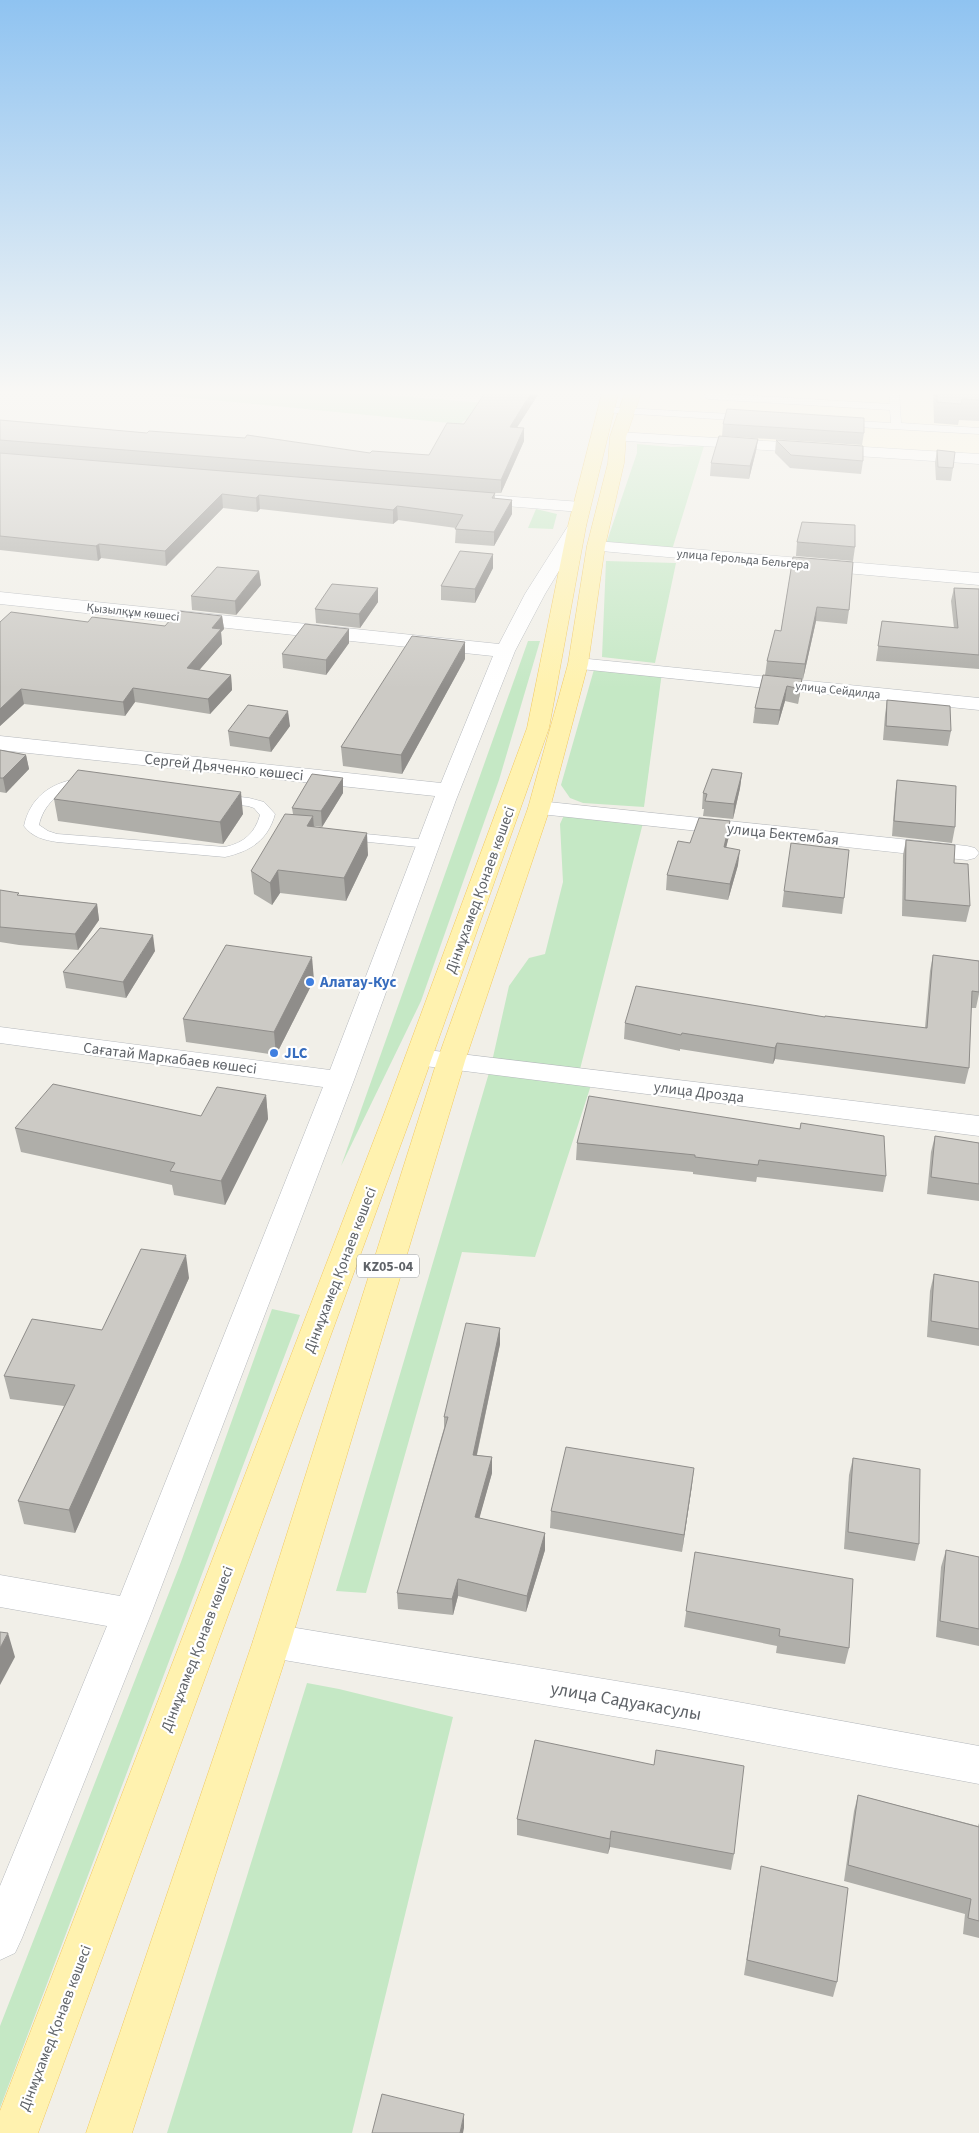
<svg xmlns="http://www.w3.org/2000/svg" width="979" height="2133" viewBox="0 0 979 2133" font-family="'Source Sans 3',sans-serif">
  <style>
    .commercial { fill: #fef7e0 }
    .green { fill: #c5e8c5 }
    .lines { fill: none; stroke-linecap: round; stroke-linejoin: round }
    .lane-casing { stroke: #b5b8bc; stroke-width: 1 }
    .street-casing { stroke: #b5b8bc; stroke-width: 1 }
    .primary-casing { stroke: #f2c960; stroke-width: 1 }
    .lane { fill: #fff; fill-rule: evenodd }
    .street { fill: #fff; fill-rule: evenodd }
    .primary { fill: #fff2af; fill-rule: evenodd }
    .wall { fill: #afaea9 }
    .shaded-wall { fill: #8f8d8a }
    .building { fill: #cccac5; stroke: #8f8d8a }
    .shop-dot { fill: #3f7fe0; stroke: #fff; stroke-width: 2 }
    .labels { text-anchor: middle; stroke-width: 4.5; stroke-linejoin: round; paint-order: stroke }
    .far-street-label { font-size: 12px; fill: #5f6368; stroke: #fff }
    .shield { fill: #fff; stroke: #8f9295; stroke-width: 1 }
    .shield-label { font-size: 14px; font-weight: bold; fill: #5f6368 }
    .street-label { font-size: 15px; fill: #5f6368; stroke: #fff }
    .shop-label { font-size: 15px; font-weight: bold; fill: #366cbe; stroke: #fff; text-anchor: start }
    .near-street-label { font-size: 18px; fill: #5f6368; stroke: #fff }
  </style>
  <rect width="100%" height="100%" fill="#f1efe8"/>
  <polygon class="commercial" points="618,390 979,390 979,457 631,437 597,433"/>
  <g class="green">
    <polygon points="108,390 325,390 510,405 500,422 465,420 460,424"/>
    <polygon points="637,444 671,447 704,446 671,553 605,547 637,453"/>
    <polygon points="536,509 557,514 553,529 528,528"/>
    <polygon points="606,561 676,563 655,663 602,657"/>
    <polygon points="528,641 540,641 499,780 421,1001 341,1166"/>
    <polygon points="595,666 662,672 644,807 583,803 570,798 561,785"/>
    <polygon points="566,811 644,819 578,1077 593,1079 535,1257 462,1252 366,1593 336,1591 491,1066 509,986 529,958 545,954 563,882 560,824"/>
    <polygon points="272,1309 300,1315 0,2108 0,2026 181,1562"/>
    <polygon points="307,1683 339,1689 453,1717 352,2133 167,2133"/>
  </g>
  <g class="lines">
    <g class="lane-casing">
      <g id="lane">
        <polygon points="889,390 899,390 901,423 979,428 979,434 840,426 835,423 840,420 891,423 890,410 708,399 703,396 708,393 890,404"/>
        <polygon points="606,407 749,415 754,418 749,421 602,412 602,408"/>
        <path d="M 77,779 L 249,798 L 264,802 L 275,814 C 268,840 251,851 225,857 L 57,842 C 44,840 32,837 24,826 C 30,798 50,783 77,779 ZM 77,787 L 248,806 L 254,808 L 260,815 C 255,833 244,843 225,847 L 57,834 L 48,831 L 39,825 C 43,806 58,791 77,787 Z"/>
        <polygon points="344,832 428,840 433,841 435,844 433,847 428,848 339,839 337,836 339,833"/>
      </g>
    </g>
    <g class="street-casing">
      <g id="street">
        <polygon points="618,432 979,454 979,464 612,440 610,437 612,434"/>
        <polygon points="475,494 581,502 587,503 590,507 587,511 581,512 469,503 466,499 469,495"/>
        <polygon points="577,521 583,522 586,526 545,594 515,651 456,800 354,1080 151,1614 22,1938 15,1953 0,1960 0,1886 107,1626 0,1607 0,1575 120,1596 323,1087 0,1043 0,1027 330,1070 435,796 0,750 0,736 441,783 493,656 0,604 0,592 499,644 525,594 568,526 571,522"/>
        <polygon points="596,541 979,573 979,585 590,550 587,546 590,542"/>
        <polygon points="578,658 979,698 979,710 571,668 568,664 571,660"/>
        <polygon points="539,801 967,846 975,848 979,853 975,858 967,860 531,813 528,808 531,803"/>
        <polygon points="419,1049 979,1116 979,1136 409,1064 405,1058 409,1052"/>
        <polygon points="272,1624 683,1692 979,1746 979,1784 683,1728 272,1658 259,1653 253,1641 259,1629"/>
      </g>
    </g>
    <g class="primary-casing">
      <g id="primary">
        <polygon points="603,390 619,390 586,526 549,728 412,1114 38,2133 0,2133 0,2111 384,1114 527,728 568,526"/>
        <polygon points="626,390 642,390 626,437 624,463 605,546 588,664 550,808 465,1061 291,1641 132,2133 86,2133 253,1641 437,1061 528,808 568,664 587,546 608,463 610,437"/>
      </g>
    </g>
    <use href="#lane" class="lane"/>
    <use href="#street" class="street"/>
    <use href="#primary" class="primary"/>
  </g>
  <g class="wall">
    <polygon points="487,390 541,390 517,427 524,441 501,493 495,493 495,499 512,500 512,514 494,546 455,543 456,528 398,520 393,524 260,509 257,512 223,508 166,566 101,558 98,561 0,550 0,420 370,453 429,455 464,424"/>
    <polygon points="933,390 979,390 979,421 959,420 958,425 934,423"/>
    <polygon points="723,424 864,433 862,445 722,436"/>
    <polygon points="758,439 756,451 749,479 710,476 711,463"/>
    <polygon points="776,440 863,461 861,474 790,468 775,453"/>
    <polygon points="937,450 953,468 951,481 936,480 935,463"/>
    <polygon points="797,542 855,547 853,561 796,556"/>
    <polygon points="493,554 493,568 475,603 441,600 441,586"/>
    <polygon points="793,557 849,610 847,624 816,621 803,679 765,675 767,661 781,631"/>
    <polygon points="259,571 261,585 236,615 192,610 191,596"/>
    <polygon points="378,588 378,602 360,628 316,623 315,609"/>
    <polygon points="954,588 979,589 979,669 876,661 882,621 954,628 951,601"/>
    <polygon points="222,616 224,629 221,632 222,644 199,670 231,675 232,690 210,714 135,702 125,716 24,704 0,726 0,622 88,622 165,626"/>
    <polygon points="349,629 349,643 326,675 283,668 282,654"/>
    <polygon points="465,659 402,774 343,766 341,747"/>
    <polygon points="763,675 802,679 798,704 785,701 778,725 753,723 755,708"/>
    <polygon points="887,700 951,731 948,746 883,740 885,715"/>
    <polygon points="290,726 271,752 230,746 228,731"/>
    <polygon points="0,750 26,755 29,769 6,793 0,792"/>
    <polygon points="742,773 740,788 733,819 703,816 704,809 702,809 703,793"/>
    <polygon points="343,778 343,793 322,827 314,826 368,855 346,901 280,893 272,905 254,894 251,871 293,814 292,808"/>
    <polygon points="897,780 955,827 952,843 892,836 895,795"/>
    <polygon points="54,799 243,814 223,844 58,821"/>
    <polygon points="730,821 729,836 726,848 738,865 728,900 666,890 667,875 690,843"/>
    <polygon points="906,840 954,863 970,906 966,922 902,916 903,855"/>
    <polygon points="0,890 19,895 97,904 99,920 78,950 19,945 0,942"/>
    <polygon points="784,891 844,898 842,914 782,907"/>
    <polygon points="155,951 126,998 66,988 63,972"/>
    <polygon points="933,955 979,961 979,994 976,1008 971,1008 969,1068 965,1084 775,1059 773,1064 680,1049 680,1051 624,1039 625,1023 925,1028 930,971"/>
    <polygon points="314,980 276,1055 186,1042 183,1019"/>
    <polygon points="266,1095 268,1119 225,1205 174,1195 172,1185 21,1152 15,1128 201,1116"/>
    <polygon points="589,1096 886,1176 883,1192 757,1177 756,1182 693,1174 693,1172 576,1160 577,1143"/>
    <polygon points="935,1136 979,1143 979,1201 927,1194 931,1152"/>
    <polygon points="934,1274 979,1282 979,1346 927,1337 930,1291"/>
    <polygon points="189,1278 75,1533 24,1524 18,1501 64,1406 10,1399 4,1376 102,1330"/>
    <polygon points="500,1328 500,1344 477,1455 492,1457 492,1473 479,1518 545,1533 545,1550 526,1612 458,1596 453,1615 398,1609 397,1593 444,1428 444,1417"/>
    <polygon points="853,1458 919,1544 915,1561 844,1549 849,1475"/>
    <polygon points="692,1485 682,1552 550,1528 551,1511"/>
    <polygon points="946,1550 979,1557 979,1646 936,1637 941,1567"/>
    <polygon points="695,1552 849,1648 845,1664 776,1653 777,1646 684,1627"/>
    <polygon points="535,1740 734,1854 731,1870 610,1847 608,1854 517,1835 517,1819"/>
    <polygon points="858,1795 978,1826 979,1823 979,1938 963,1934 965,1914 844,1881 854,1811"/>
    <polygon points="761,1866 837,1982 833,1997 744,1975"/>
  </g>
  <g class="shaded-wall">
    <polygon points="533,390 541,390 509,440 510,427"/>
    <polygon points="524,428 524,441 501,493 501,480"/>
    <polygon points="758,439 756,451 749,479 750,466"/>
    <polygon points="222,494 223,508 166,566 165,551"/>
    <polygon points="259,495 260,509 257,512 256,498"/>
    <polygon points="512,500 512,514 494,546 494,532"/>
    <polygon points="397,506 398,520 393,524 393,510"/>
    <polygon points="99,544 101,558 98,561 96,546"/>
    <polygon points="493,554 493,568 475,603 475,589"/>
    <polygon points="259,571 261,585 236,615 235,601"/>
    <polygon points="378,588 378,602 360,628 359,614"/>
    <polygon points="817,607 816,621 803,679 805,664"/>
    <polygon points="222,616 224,629 221,632 222,644 188,683 187,668 212,628"/>
    <polygon points="349,629 349,643 326,675 326,660"/>
    <polygon points="465,642 465,659 402,774 401,755"/>
    <polygon points="231,675 232,690 210,714 208,699"/>
    <polygon points="802,679 800,693 798,704 800,689"/>
    <polygon points="787,686 785,701 778,725 780,710"/>
    <polygon points="133,688 135,702 125,716 123,702"/>
    <polygon points="21,689 24,704 0,726 0,709"/>
    <polygon points="288,711 290,726 271,752 269,738"/>
    <polygon points="26,755 29,769 6,793 3,778"/>
    <polygon points="742,773 740,788 733,819 734,804"/>
    <polygon points="343,778 343,793 322,827 321,811"/>
    <polygon points="241,792 243,814 223,844 220,822"/>
    <polygon points="313,816 315,839 307,826"/>
    <polygon points="730,821 729,836 722,863 724,847"/>
    <polygon points="367,833 368,855 346,901 344,878"/>
    <polygon points="740,850 738,865 728,900 730,884"/>
    <polygon points="278,870 280,893 272,905 270,883"/>
    <polygon points="97,904 99,920 78,950 75,934"/>
    <polygon points="153,935 155,951 126,998 123,982"/>
    <polygon points="312,957 314,980 276,1055 274,1032"/>
    <polygon points="777,1043 775,1059 773,1064 775,1048"/>
    <polygon points="266,1095 268,1119 225,1205 221,1181"/>
    <polygon points="186,1255 189,1278 75,1533 69,1510"/>
    <polygon points="500,1328 500,1344 473,1472 473,1455"/>
    <polygon points="492,1457 492,1473 475,1534 475,1517"/>
    <polygon points="694,1468 692,1485 682,1552 684,1535"/>
    <polygon points="545,1533 545,1550 526,1612 527,1596"/>
    <polygon points="458,1579 458,1596 453,1615 452,1599"/>
    <polygon points="8,1633 15,1657 0,1685 0,1648"/>
    <polygon points="611,1831 610,1847 608,1854 610,1839"/>
    <polygon points="464,2114 464,2128 463,2133 460,2133"/>
  </g>
  <g class="building">
    <polygon points="487,390 533,390 510,427 524,428 501,480 0,440 0,420 147,433 149,431 245,438 247,435 370,453 372,451 429,455 447,423 464,424"/>
    <polygon points="937,390 979,390 979,400 962,399 961,404 937,402"/>
    <polygon points="727,409 864,418 864,433 723,424"/>
    <polygon points="719,436 758,439 750,466 711,463"/>
    <polygon points="776,440 863,446 863,461 791,455"/>
    <polygon points="937,450 955,452 953,468 938,467"/>
    <polygon points="0,453 495,493 492,498 512,500 494,532 455,529 463,515 397,506 393,510 259,495 256,498 222,494 165,551 99,544 96,546 0,536"/>
    <polygon points="802,522 855,525 855,547 797,542"/>
    <polygon points="460,551 493,554 475,589 441,586"/>
    <polygon points="793,557 853,562 849,610 817,607 805,664 767,661 775,630 781,631"/>
    <polygon points="217,567 259,571 235,601 191,596"/>
    <polygon points="332,584 378,588 359,614 315,609"/>
    <polygon points="954,588 979,589 979,655 878,646 882,621 958,628"/>
    <polygon points="178,611 222,616 212,628 221,629 187,668 231,675 208,699 133,688 123,702 21,689 0,709 0,622 11,612 88,622 92,617 165,626"/>
    <polygon points="305,624 349,629 326,660 282,654"/>
    <polygon points="412,636 465,642 401,755 341,747"/>
    <polygon points="763,675 802,679 800,689 787,686 780,710 755,708"/>
    <polygon points="887,700 950,706 951,731 886,726"/>
    <polygon points="248,705 288,711 269,738 228,731"/>
    <polygon points="0,750 26,755 3,778 0,778"/>
    <polygon points="712,769 742,773 734,804 705,801 707,794 703,793"/>
    <polygon points="78,770 241,792 220,822 54,799"/>
    <polygon points="312,774 343,778 321,811 292,808"/>
    <polygon points="897,780 956,786 955,827 894,821"/>
    <polygon points="285,814 313,816 307,826 367,833 344,878 278,870 270,883 251,871"/>
    <polygon points="699,818 730,821 724,847 740,850 730,884 667,875 678,841 690,843"/>
    <polygon points="906,840 955,845 954,863 968,864 970,906 905,900"/>
    <polygon points="791,843 849,850 844,898 784,891"/>
    <polygon points="0,890 19,893 17,895 97,904 75,934 0,927"/>
    <polygon points="100,928 153,935 123,982 63,972"/>
    <polygon points="226,945 312,957 274,1032 183,1019"/>
    <polygon points="933,955 979,961 979,992 972,991 969,1068 777,1043 775,1048 682,1033 681,1035 625,1023 636,986 825,1017 825,1016 927,1028"/>
    <polygon points="53,1084 201,1116 217,1087 266,1095 221,1181 170,1171 175,1163 15,1128"/>
    <polygon points="589,1096 800,1129 801,1123 884,1136 886,1176 759,1160 758,1165 695,1157 695,1155 577,1143"/>
    <polygon points="935,1136 979,1143 979,1184 931,1177"/>
    <polygon points="141,1249 186,1255 69,1510 18,1501 75,1385 4,1376 32,1319 102,1330"/>
    <polygon points="934,1274 979,1282 979,1329 931,1321"/>
    <polygon points="466,1323 500,1328 473,1455 492,1457 475,1517 545,1533 527,1596 458,1579 452,1599 397,1593 448,1417 444,1417"/>
    <polygon points="566,1447 694,1468 684,1535 551,1511"/>
    <polygon points="853,1458 920,1469 919,1544 848,1532"/>
    <polygon points="946,1550 979,1557 979,1629 940,1621"/>
    <polygon points="695,1552 853,1579 849,1648 779,1636 780,1629 686,1611"/>
    <polygon points="0,1632 8,1633 0,1648"/>
    <polygon points="535,1740 654,1765 656,1750 744,1766 734,1854 611,1831 610,1839 517,1819"/>
    <polygon points="858,1795 979,1827 979,1921 968,1918 971,1899 848,1865"/>
    <polygon points="761,1866 848,1888 837,1982 747,1960"/>
    <polygon points="382,2094 464,2114 460,2133 372,2133"/>
  </g>
  <linearGradient id="sky" x2="0" y2="1"><stop stop-color="#8fc3f1"/><stop offset="0.57" stop-color="#f9f8f5"/><stop offset="1" stop-color="#f9f8f5" stop-opacity="0"/></linearGradient>
  <rect width="979" height="689" fill="url(#sky)"/>
  <g class="shop-dot">
    <circle cx="310" cy="982" r="5"/>
    <circle cx="274" cy="1053" r="5"/>
  </g>
  <g class="labels">
    <g class="far-street-label">
      <text transform="translate(743 559) rotate(5)" y="4">улица Герольда Бельгера</text>
      <text transform="translate(133 612) rotate(6)" y="4">Қызылқұм көшесі</text>
      <text transform="translate(838 690) rotate(6)" y="4">улица Сейдилда</text>
    </g>
    <rect class="shield" x="357" y="1254.5" width="62" height="23" rx="4"/>
    <g class="shield-label">
      <text x="388" y="1271">KZ05-04</text>
    </g>
    <g class="street-label">
      <text transform="translate(224 767) rotate(6)" y="5">Сергей Дьяченко көшесі</text>
      <text transform="translate(783 834) rotate(6)" y="5">улица Бектембая</text>
      <text transform="translate(480 890) rotate(-70)" y="5">Дінмұхамед Қонаев көшесі</text>
      <text transform="translate(170 1058) rotate(7)" y="5">Сағатай Маркабаев көшесі</text>
      <text transform="translate(699 1092) rotate(7)" y="5">улица Дрозда</text>
      <text transform="translate(340 1270) rotate(-69)" y="5">Дінмұхамед Қонаев көшесі</text>
      <text transform="translate(197 1649) rotate(-69)" y="5">Дінмұхамед Қонаев көшесі</text>
      <text transform="translate(55 2028) rotate(-69)" y="5">Дінмұхамед Қонаев көшесі</text>
    </g>
    <g class="shop-label">
      <text x="320" y="987">Алатау-Кус</text>
      <text x="284" y="1058">JLC</text>
    </g>
    <g class="near-street-label">
      <text transform="translate(626 1701) rotate(10)" y="6">улица Садуакасулы</text>
    </g>
  </g>
</svg>
